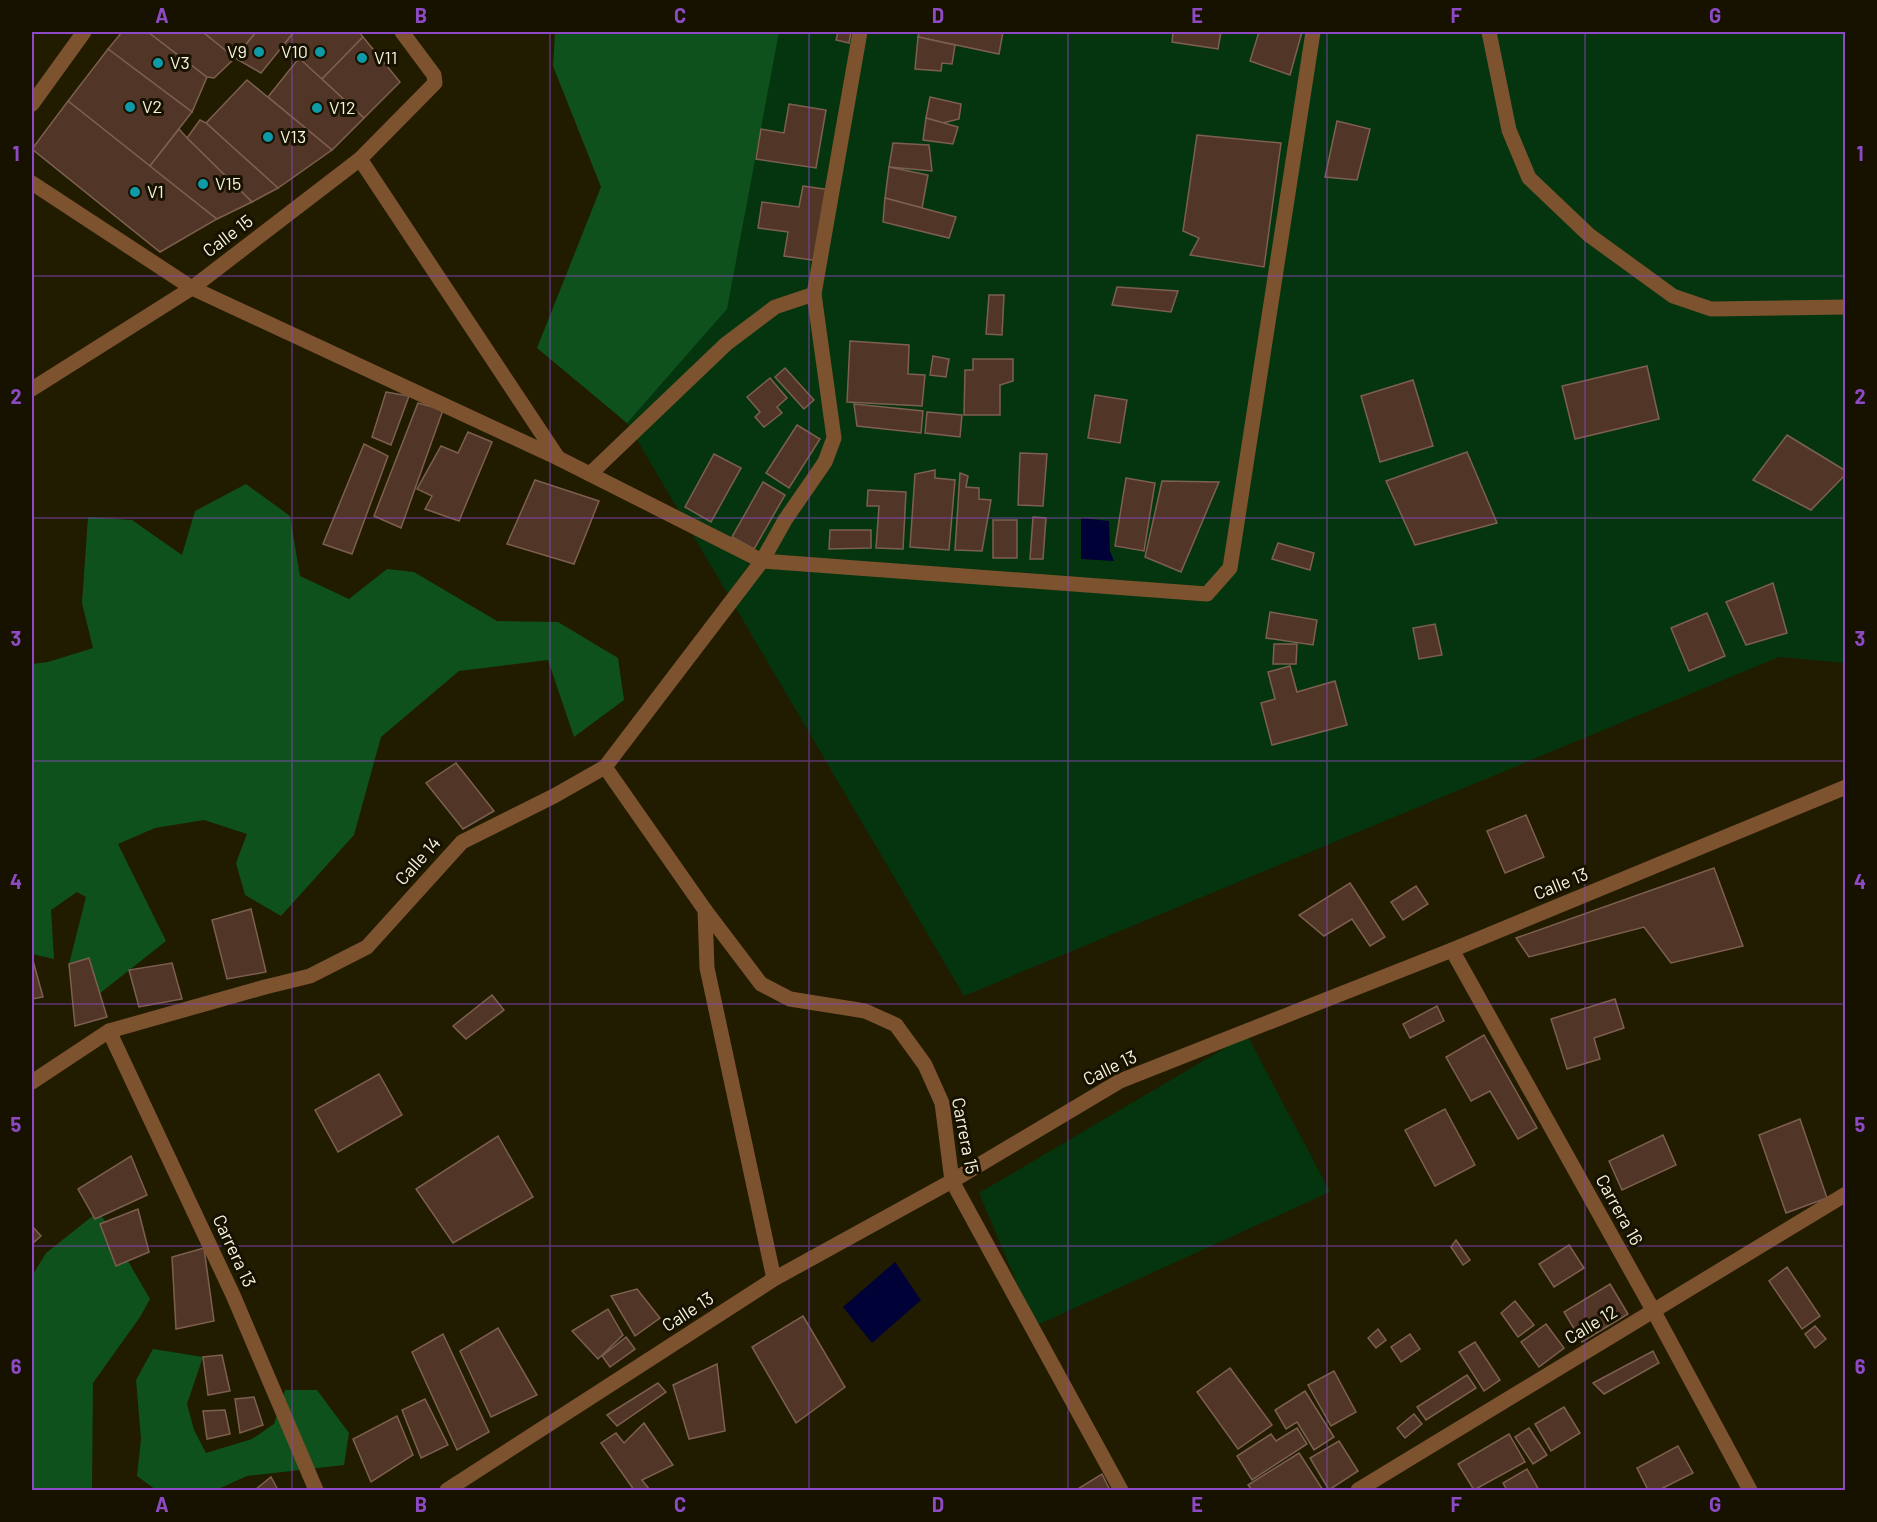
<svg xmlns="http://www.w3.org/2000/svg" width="1877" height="1522" viewBox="0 0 1877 1522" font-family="Barlow,sans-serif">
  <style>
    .green { fill: #05350e }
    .forest { fill: #0f511c }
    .water { fill: #000137 }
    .building { fill: #513627; stroke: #7d5f4f; stroke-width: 1.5 }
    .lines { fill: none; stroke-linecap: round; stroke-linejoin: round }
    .street { stroke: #7c522f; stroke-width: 15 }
    .grid { fill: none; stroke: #8e4ac4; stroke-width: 1.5; stroke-opacity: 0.55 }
    .culture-dot { fill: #0f9aa8; stroke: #171200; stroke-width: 2 }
    .labels { text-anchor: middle; stroke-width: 6; stroke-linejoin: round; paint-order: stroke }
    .poi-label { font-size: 18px; fill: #f7f4e2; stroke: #171200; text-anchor: start }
    .street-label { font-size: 18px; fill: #f7f4e2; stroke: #171200 }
    .neatline { fill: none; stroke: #8e4ac4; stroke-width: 2 }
    .grid-label { font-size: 20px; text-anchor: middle; font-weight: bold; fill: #8e4ac4 }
  </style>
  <rect width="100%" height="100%" fill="#211b00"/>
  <g class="green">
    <polygon points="647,32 1845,32 1845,663 1779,657 964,996 627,423 571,288"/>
    <polygon points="1247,1035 1330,1192 1035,1326 979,1193"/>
  </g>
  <g class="forest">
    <polygon points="555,32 779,32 727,309 627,423 537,348 601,187 553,66"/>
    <polygon points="246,484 290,516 300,576 349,599 387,569 414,572 497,621 558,622 618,658 624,700 574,737 548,660 459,671 381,737 354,835 281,916 245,895 236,863 247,834 204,820 155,828 118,844 166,941 94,998 69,964 86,897 77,892 51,910 54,959 32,954 32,664 48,662 93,648 82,603 88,517 132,520 182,555 195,511"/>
    <polygon points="99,1211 150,1299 140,1317 93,1383 92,1490 32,1490 32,1276 46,1253"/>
    <polygon points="153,1349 203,1357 187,1404 194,1430 206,1453 252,1439 274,1424 285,1390 317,1390 349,1433 344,1465 247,1476 216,1490 156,1490 137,1476 141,1439 136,1380"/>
  </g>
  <g class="water">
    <polygon points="1081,518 1109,521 1110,551 1114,561 1081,559"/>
    <polygon points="895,1262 921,1300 872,1343 843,1307"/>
  </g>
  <g class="building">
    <polygon points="122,32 148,32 207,77 192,112 108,49"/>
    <polygon points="148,32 203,32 235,58 214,78 207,77"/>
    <polygon points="203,32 256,32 235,58"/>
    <polygon points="256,32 294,32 261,73 235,58"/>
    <polygon points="294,32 359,32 363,37 322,79 283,46"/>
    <polygon points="838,32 851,32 849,43 836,40"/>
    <polygon points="919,32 1003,32 999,54 918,37"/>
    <polygon points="1173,32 1221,32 1218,49 1172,42"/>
    <polygon points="1259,32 1302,32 1290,75 1250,61"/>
    <polygon points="363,37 400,82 364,118 322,79"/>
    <polygon points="918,37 955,45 952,64 942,63 941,71 915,69"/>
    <polygon points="108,49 192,112 150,166 68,101"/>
    <polygon points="299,58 364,118 332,150 268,97"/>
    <polygon points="247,80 332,150 278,188 206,123"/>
    <polygon points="930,97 961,104 959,119 943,123 926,118"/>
    <polygon points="68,101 150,166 217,219 160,252 32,149"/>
    <polygon points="789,104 826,110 816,168 756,159 761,129 784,133"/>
    <polygon points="926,118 958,127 953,144 923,140"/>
    <polygon points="200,120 206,123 278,188 252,202 187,138"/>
    <polygon points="1337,121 1370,129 1357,180 1325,177"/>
    <polygon points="179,129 187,138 252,202 217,219 150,166"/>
    <polygon points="1197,135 1281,143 1264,267 1190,255 1199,238 1183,231"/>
    <polygon points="893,143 929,145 932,171 889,167"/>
    <polygon points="889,167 928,175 922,208 885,198"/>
    <polygon points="803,186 831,190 819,261 784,256 788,232 758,228 762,202 799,207"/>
    <polygon points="885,198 956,217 949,238 883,222"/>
    <polygon points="1117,287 1178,291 1171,312 1112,305"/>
    <polygon points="989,295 1004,295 1002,335 986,334"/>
    <polygon points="850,341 909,345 908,374 925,375 922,406 847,402"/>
    <polygon points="933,356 949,359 946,377 930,375"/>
    <polygon points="973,359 1013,359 1013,381 1000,385 1000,415 964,415 965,370 973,370"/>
    <polygon points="1647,366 1659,419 1575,439 1562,386"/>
    <polygon points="785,368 814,400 804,409 775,377"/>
    <polygon points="770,378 787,398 777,407 782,413 764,427 755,417 760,412 747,397"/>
    <polygon points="1413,380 1433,446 1380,462 1361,396"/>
    <polygon points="386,392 409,396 391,445 372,437"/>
    <polygon points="1095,395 1127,400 1120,443 1088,438"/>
    <polygon points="418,403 443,410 401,528 374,516"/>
    <polygon points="854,404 923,411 921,433 857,426"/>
    <polygon points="927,412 962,415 960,437 925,433"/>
    <polygon points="797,425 820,439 789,488 766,473"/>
    <polygon points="468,432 492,442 459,521 425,509 432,496 417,489 441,446 458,453"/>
    <polygon points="1787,435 1846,471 1846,474 1811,510 1753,480"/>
    <polygon points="364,444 388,456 352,554 323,544"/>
    <polygon points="1467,452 1497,523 1415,545 1386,481"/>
    <polygon points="1020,453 1047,454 1043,506 1018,505"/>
    <polygon points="714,454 741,468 711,522 685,507"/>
    <polygon points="935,470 935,478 955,480 949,550 910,547 915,474"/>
    <polygon points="960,473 968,476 966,487 979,488 979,499 991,500 982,551 955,550"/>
    <polygon points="1126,478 1155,483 1144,551 1115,546"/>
    <polygon points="535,480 599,501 574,564 507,544"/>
    <polygon points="1162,481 1219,482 1181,572 1145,557"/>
    <polygon points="763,482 785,495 754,549 732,537"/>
    <polygon points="868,490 906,492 903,549 876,548 879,506 867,506"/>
    <polygon points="1033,517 1046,518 1043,559 1030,559"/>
    <rect x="993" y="520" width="24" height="38"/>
    <polygon points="830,530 871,530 871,548 829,549"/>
    <polygon points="1278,543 1314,553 1310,570 1272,559"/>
    <polygon points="1773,583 1787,633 1746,645 1726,602"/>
    <polygon points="1270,612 1317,620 1313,645 1266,638"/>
    <polygon points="1707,613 1725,656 1689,671 1671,628"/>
    <polygon points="1435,624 1442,655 1419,659 1413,628"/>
    <polygon points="1274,644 1297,644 1296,664 1273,664"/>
    <polygon points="1290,666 1297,692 1335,681 1347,725 1272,745 1261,703 1275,699 1268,672"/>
    <polygon points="456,763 494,811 463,829 426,783"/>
    <polygon points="1526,815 1544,857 1505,873 1487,831"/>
    <polygon points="1714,868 1743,946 1671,963 1644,927 1529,957 1516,938"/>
    <polygon points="1350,883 1385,937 1370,946 1352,919 1324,936 1299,915"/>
    <polygon points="1416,886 1428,904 1403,920 1391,902"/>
    <polygon points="251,909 266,972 227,979 212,920"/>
    <polygon points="32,957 43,997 32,999"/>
    <polygon points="89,958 107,1017 75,1026 69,964"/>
    <polygon points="172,963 182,999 139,1007 129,970"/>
    <polygon points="492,995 504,1010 466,1039 453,1026"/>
    <polygon points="1615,999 1624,1028 1594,1038 1600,1059 1567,1069 1551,1019"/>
    <polygon points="1437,1006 1444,1021 1410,1038 1403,1024"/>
    <polygon points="1484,1035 1537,1128 1518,1139 1490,1091 1471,1101 1446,1057"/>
    <polygon points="379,1074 402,1115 338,1152 315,1110"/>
    <polygon points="1445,1109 1475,1165 1435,1186 1405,1130"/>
    <polygon points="1800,1119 1827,1198 1786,1213 1759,1135"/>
    <polygon points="1663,1135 1676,1165 1622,1190 1609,1161"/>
    <polygon points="498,1136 533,1197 453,1243 416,1189"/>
    <polygon points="131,1156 147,1195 95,1219 78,1189"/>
    <polygon points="138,1209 149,1252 116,1266 100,1224"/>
    <polygon points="32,1226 41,1236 32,1244"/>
    <polygon points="1456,1240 1470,1260 1463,1265 1451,1247"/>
    <polygon points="1569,1245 1584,1268 1554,1287 1539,1264"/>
    <polygon points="204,1248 214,1321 176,1329 172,1257"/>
    <polygon points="1787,1267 1820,1316 1802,1329 1769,1281"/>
    <polygon points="1610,1284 1628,1314 1582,1342 1564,1312"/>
    <polygon points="637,1289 660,1318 635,1336 611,1296"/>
    <polygon points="1515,1301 1534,1325 1518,1337 1501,1313"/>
    <polygon points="608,1309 623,1335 598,1359 572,1331"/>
    <polygon points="803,1316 845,1387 796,1423 752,1347"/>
    <polygon points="1546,1324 1564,1348 1539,1367 1521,1342"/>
    <polygon points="1815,1326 1826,1339 1815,1348 1805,1334"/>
    <polygon points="498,1328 537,1395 491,1417 460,1351"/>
    <polygon points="1378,1329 1386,1340 1376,1348 1368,1338"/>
    <polygon points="443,1334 489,1432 457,1450 412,1352"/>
    <polygon points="1410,1334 1420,1349 1401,1362 1391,1347"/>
    <polygon points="626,1337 635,1349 610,1367 602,1356"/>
    <polygon points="1475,1342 1500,1380 1484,1391 1459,1352"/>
    <polygon points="1653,1351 1659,1363 1604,1394 1593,1383"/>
    <polygon points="222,1355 230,1391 208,1395 203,1357"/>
    <polygon points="717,1364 725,1431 689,1439 673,1385"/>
    <polygon points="1230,1368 1272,1425 1238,1449 1197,1392"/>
    <polygon points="1334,1371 1356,1412 1331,1426 1308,1385"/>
    <polygon points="1467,1375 1476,1388 1426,1420 1417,1407"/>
    <polygon points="658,1383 666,1392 617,1426 607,1415"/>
    <polygon points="1305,1391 1334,1437 1314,1450 1297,1422 1286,1429 1275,1410"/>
    <polygon points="254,1397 263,1425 240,1433 235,1399"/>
    <polygon points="425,1399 448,1445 421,1458 402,1410"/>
    <polygon points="1564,1407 1580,1433 1551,1451 1535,1424"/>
    <polygon points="225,1410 230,1434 207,1439 203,1411"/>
    <polygon points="1414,1414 1422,1424 1405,1438 1397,1428"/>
    <polygon points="397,1416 413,1455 371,1482 353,1439"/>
    <polygon points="644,1423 673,1465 642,1480 650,1490 634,1490 601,1443 616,1433 624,1443"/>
    <polygon points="1297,1428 1307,1444 1252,1480 1237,1456 1271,1434 1276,1441"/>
    <polygon points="1529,1428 1547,1455 1533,1464 1515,1437"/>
    <polygon points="1509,1434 1525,1462 1474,1490 1458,1464"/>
    <polygon points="1339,1441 1358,1471 1329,1490 1310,1458"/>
    <polygon points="1678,1446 1693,1473 1659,1490 1648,1490 1637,1468"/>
    <polygon points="1299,1453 1323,1490 1252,1490 1248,1485"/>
    <polygon points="1527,1469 1539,1490 1507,1490 1503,1483"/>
    <polygon points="1102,1474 1110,1490 1076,1490"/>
    <polygon points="271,1477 278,1490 255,1490"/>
  </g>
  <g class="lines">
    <g class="street">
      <polyline points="1489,32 1509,130 1529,178 1589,235 1673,296 1711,309 1846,307"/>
      <polyline points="32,104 84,32"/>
      <polyline points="360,159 558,458"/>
      <polyline points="32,183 192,288 558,458 762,561 1207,594 1230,568 1313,32"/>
      <polyline points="32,389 192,288 360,159 435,83 434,75 402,32"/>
      <polyline points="590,474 726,344 775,307 814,294"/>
      <polyline points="605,767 705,910 761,984 790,999 865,1011 896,1025 925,1065 942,1103 952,1181 1121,1490"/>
      <polyline points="705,910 707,968 774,1279"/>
      <polyline points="1452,950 1653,1310 1750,1490"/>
      <polyline points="109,1031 233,1295 316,1490"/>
      <polyline points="32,1082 109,1031 265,987 310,976 367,947 462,842 554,796 605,767 762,561 785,520 825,462 834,438 814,294 860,32"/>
      <polyline points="447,1490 774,1279 952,1181 1120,1081 1452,950 1846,787"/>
      <polyline points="1358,1490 1846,1194"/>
    </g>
  </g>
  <path class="grid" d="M 292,32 L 292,1490M 550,32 L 550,1490M 809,32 L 809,1490M 1068,32 L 1068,1490M 1327,32 L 1327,1490M 1585,32 L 1585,1490M 32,276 L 1846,276M 32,518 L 1846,518M 32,761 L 1846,761M 32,1004 L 1846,1004M 32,1246 L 1846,1246"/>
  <g class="culture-dot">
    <circle cx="259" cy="52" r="6"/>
    <circle cx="320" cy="52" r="6"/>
    <circle cx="362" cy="58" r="6"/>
    <circle cx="158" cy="63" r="6"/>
    <circle cx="130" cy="107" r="6"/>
    <circle cx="317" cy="108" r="6"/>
    <circle cx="268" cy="137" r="6"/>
    <circle cx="203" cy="184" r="6"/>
    <circle cx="135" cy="192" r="6"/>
  </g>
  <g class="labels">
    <g class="poi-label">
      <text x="247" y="58" text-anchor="end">V9</text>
      <text x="308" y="58" text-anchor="end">V10</text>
      <text x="374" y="64">V11</text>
      <text x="170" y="69">V3</text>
      <text x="142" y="113">V2</text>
      <text x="329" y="114">V12</text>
      <text x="280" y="143">V13</text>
      <text x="215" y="190">V15</text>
      <text x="147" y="198">V1</text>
    </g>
    <g class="street-label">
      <text transform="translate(228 236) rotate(-37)" y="6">Calle 15</text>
      <text transform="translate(418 861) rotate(-48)" y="6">Calle 14</text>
      <text transform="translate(1561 884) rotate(-22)" y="6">Calle 13</text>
      <text transform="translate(1110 1068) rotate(-26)" y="6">Calle 13</text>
      <text transform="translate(965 1136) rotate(79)" y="6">Carrera 15</text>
      <text transform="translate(1619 1210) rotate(61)" y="6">Carrera 16</text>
      <text transform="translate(234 1251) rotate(65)" y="6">Carrera 13</text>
      <text transform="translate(688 1312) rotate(-33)" y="6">Calle 13</text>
      <text transform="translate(1591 1325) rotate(-31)" y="6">Calle 12</text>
    </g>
  </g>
  <rect width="1877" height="1522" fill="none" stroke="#171200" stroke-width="66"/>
  <rect x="33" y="33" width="1811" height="1456" class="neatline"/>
  <g class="grid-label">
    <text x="162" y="23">A</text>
    <text x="421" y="23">B</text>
    <text x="680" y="23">C</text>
    <text x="938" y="23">D</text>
    <text x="1197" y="23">E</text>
    <text x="1456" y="23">F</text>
    <text x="1715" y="23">G</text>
    <text x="16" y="161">1</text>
    <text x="1860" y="161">1</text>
    <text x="16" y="404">2</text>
    <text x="1860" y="404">2</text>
    <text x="16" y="646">3</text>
    <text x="1860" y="646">3</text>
    <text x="16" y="889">4</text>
    <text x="1860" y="889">4</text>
    <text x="16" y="1132">5</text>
    <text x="1860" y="1132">5</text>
    <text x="16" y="1374">6</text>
    <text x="1860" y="1374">6</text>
    <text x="162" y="1512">A</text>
    <text x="421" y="1512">B</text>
    <text x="680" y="1512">C</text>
    <text x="938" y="1512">D</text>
    <text x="1197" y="1512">E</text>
    <text x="1456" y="1512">F</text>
    <text x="1715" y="1512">G</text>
  </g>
</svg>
